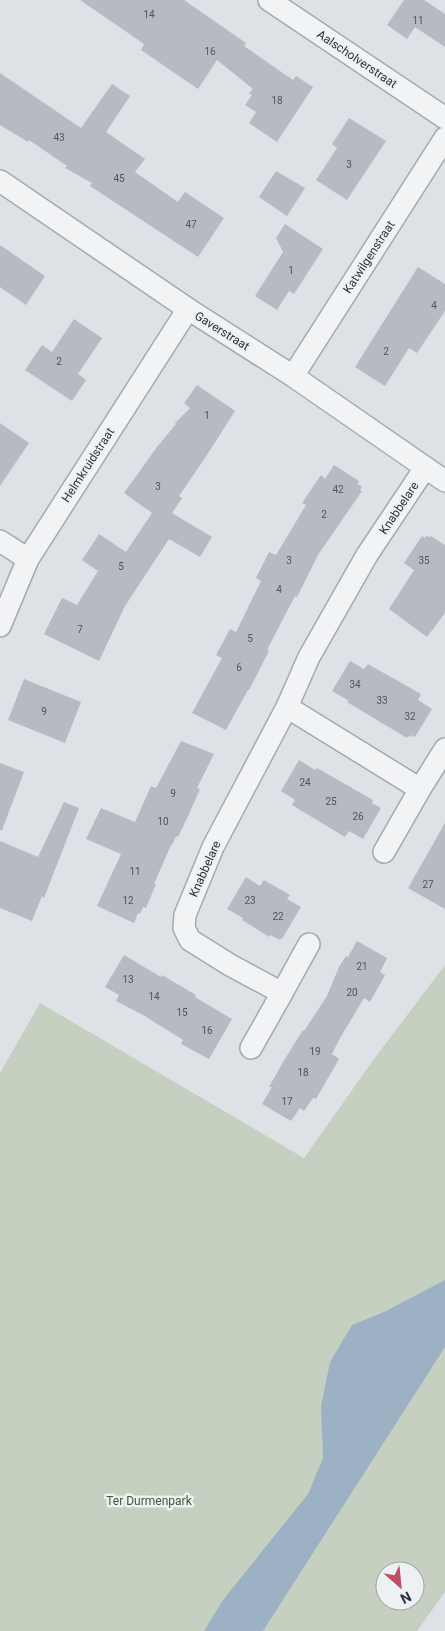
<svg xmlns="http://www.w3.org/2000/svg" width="445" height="1631" viewBox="0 0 445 1631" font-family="Roboto,sans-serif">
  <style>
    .green { fill: #c5d0c0; fill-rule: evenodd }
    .water { fill: #9cb1c4 }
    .building { fill: #b6bbc3 }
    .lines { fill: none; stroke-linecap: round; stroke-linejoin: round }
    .minor-casing { stroke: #a4a9b0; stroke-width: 24 }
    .minor { stroke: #f1f3f5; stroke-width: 21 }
    .labels { text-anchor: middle; stroke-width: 5; stroke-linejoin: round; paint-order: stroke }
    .number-label { font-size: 10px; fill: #4c545e }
    .street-label { font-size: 12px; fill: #29313c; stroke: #eef1f4 }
    .park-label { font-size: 12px; fill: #3e5737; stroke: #eef1f4 }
  </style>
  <rect width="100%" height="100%" fill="#dee2e7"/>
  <path class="green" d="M 445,965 L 445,1592 L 417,1631 L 0,1631 L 0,1073 L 40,1003 L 304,1158 L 374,1059 ZM 385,1571 L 415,1571 L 415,1601 L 385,1601 Z"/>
  <polygon class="water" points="445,1280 445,1347 263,1631 204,1631 223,1600 308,1494 323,1458 321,1406 330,1362 352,1325 384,1312"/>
  <g class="building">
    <polygon points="80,0 184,0 246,43 244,46 293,80 296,76 313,87 277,142 249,123 256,112 245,105 252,95 249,93 253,89 217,60 198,89 141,50 144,44"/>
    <polygon points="404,0 424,0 445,14 445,47 415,27 407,39 387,25"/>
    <polygon points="0,73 81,128 112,84 130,96 106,132 145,159 135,172 178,202 185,192 224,218 198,257 90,186 92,183 65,168 67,166 29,140 28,142 0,125"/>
    <polygon points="349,118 386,141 347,200 316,180 337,148 332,144"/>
    <polygon points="276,171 305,188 287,216 259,197"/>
    <polygon points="285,224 323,249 294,294 289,291 277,310 255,296 283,252 276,238"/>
    <polygon points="0,245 45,276 26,305 0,287"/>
    <polygon points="418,267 445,284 445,311 417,353 409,348 385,386 355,367"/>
    <polygon points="74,319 102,338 78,374 86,380 72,401 25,370 42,345 52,352"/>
    <polygon points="197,385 235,411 205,458 179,496 182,498 172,513 212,537 200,557 169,539 125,606 99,661 44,634 62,598 77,605 98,571 82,560 99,534 126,552 152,513 124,493 157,447 176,424 175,423 190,408 184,403"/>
    <polygon points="0,423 29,443 0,486"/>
    <polygon points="334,465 359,481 358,484 362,487 360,490 362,491 318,555 297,597 295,596 283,619 267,650 269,651 249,690 248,690 226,730 192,713 222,658 216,655 230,629 236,632 261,581 256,578 269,552 276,555 306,505 302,503 321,475 325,479"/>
    <polygon points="422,536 425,538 426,536 430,537 431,536 445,545 445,613 427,637 389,609 414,570 404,563"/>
    <polygon points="350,661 364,669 368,664 421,694 418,700 432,709 415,737 412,735 411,737 408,736 407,738 347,702 349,701 332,691"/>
    <polygon points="24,679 81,702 65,743 8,720"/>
    <polygon points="181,741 214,754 197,788 200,789 189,814 178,837 176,836 172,845 171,845 154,884 156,884 146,908 143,907 140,914 138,913 134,923 97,906 121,854 86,839 101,808 135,822 151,786 156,788"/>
    <polygon points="299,760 315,770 317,768 373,800 372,803 381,808 363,839 349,831 345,837 292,805 295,800 281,791"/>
    <polygon points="0,763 24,772 2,830 0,830"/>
    <polygon points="64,802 79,808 44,898 42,896 32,921 0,908 0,841 38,857"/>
    <polygon points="445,823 445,909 408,888"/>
    <polygon points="246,877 260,886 264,880 290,895 287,899 301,907 282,939 281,938 280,940 270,935 269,937 242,920 243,918 227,909"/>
    <polygon points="357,941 387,958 380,972 385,975 370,1002 364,998 339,1040 332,1054 339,1059 316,1099 313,1098 304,1111 300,1108 291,1121 262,1104 272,1087 269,1087 283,1062 303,1030 304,1031 327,996 339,967 346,956 348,957"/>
    <polygon points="124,955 161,977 162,975 196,995 195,997 232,1019 209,1059 181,1044 183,1040 143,1015 116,1001 119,995 105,987"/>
  </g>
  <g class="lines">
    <g class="minor-casing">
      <g id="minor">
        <polyline points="269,0 445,118"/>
        <polyline points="0,181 188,309 293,376 445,481"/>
        <polyline points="293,376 445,138"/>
        <polyline points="0,541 28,559"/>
        <polyline points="0,626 28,559 188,309"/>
        <polyline points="287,707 420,789 384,852"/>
        <polyline points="420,789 445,749"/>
        <polyline points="282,993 309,944"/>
        <polyline points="251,1048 282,993 230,965 190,940 184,928 185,915 213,847 287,707 309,657 367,555 425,468"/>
      </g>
    </g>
    <use href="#minor" class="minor"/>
  </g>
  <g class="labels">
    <g class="number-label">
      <text x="149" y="18">14</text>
      <text x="418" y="24">11</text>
      <text x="210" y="55">16</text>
      <text x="277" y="104">18</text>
      <text x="59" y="141">43</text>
      <text x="349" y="168">3</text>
      <text x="119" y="182">45</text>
      <text x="191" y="228">47</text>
      <text x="291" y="274">1</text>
      <text x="434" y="309">4</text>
      <text x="386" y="355">2</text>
      <text x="59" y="365">2</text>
      <text x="207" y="419">1</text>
      <text x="158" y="490">3</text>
      <text x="338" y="493">42</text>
      <text x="324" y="518">2</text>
      <text x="289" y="564">3</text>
      <text x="424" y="564">35</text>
      <text x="121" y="570">5</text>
      <text x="279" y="593">4</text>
      <text x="80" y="633">7</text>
      <text x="250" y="642">5</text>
      <text x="239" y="671">6</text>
      <text x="355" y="688">34</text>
      <text x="382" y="704">33</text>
      <text x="44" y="715">9</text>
      <text x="410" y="720">32</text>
      <text x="305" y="786">24</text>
      <text x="173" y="797">9</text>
      <text x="331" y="805">25</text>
      <text x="358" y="820">26</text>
      <text x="163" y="825">10</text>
      <text x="135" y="875">11</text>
      <text x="428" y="888">27</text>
      <text x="128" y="904">12</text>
      <text x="250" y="904">23</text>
      <text x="278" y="920">22</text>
      <text x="362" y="970">21</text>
      <text x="128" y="983">13</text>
      <text x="352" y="996">20</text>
      <text x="154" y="1000">14</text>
      <text x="182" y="1016">15</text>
      <text x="207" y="1034">16</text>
      <text x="315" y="1055">19</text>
      <text x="303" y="1076">18</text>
      <text x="287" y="1105">17</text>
    </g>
    <g class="street-label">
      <text transform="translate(357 59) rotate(34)" y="4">Aalscholverstraat</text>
      <text transform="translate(369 257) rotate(-57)" y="4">Katwilgenstraat</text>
      <text transform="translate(222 331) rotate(32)" y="4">Gaverstraat</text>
      <text transform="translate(88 465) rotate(-57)" y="4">Helmkruidstraat</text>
      <text transform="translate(399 508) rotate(-56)" y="4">Knabbelare</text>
      <text transform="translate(205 869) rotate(-66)" y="4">Knabbelare</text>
    </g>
    <g class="park-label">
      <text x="149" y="1505">Ter Durmenpark</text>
    </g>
  </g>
  <g transform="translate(400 1586) rotate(153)"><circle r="24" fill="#eef1f4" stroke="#9fa4aa"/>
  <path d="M0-4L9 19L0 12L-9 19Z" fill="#c24d63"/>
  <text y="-8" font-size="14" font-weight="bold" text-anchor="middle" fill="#29313c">N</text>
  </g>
</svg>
